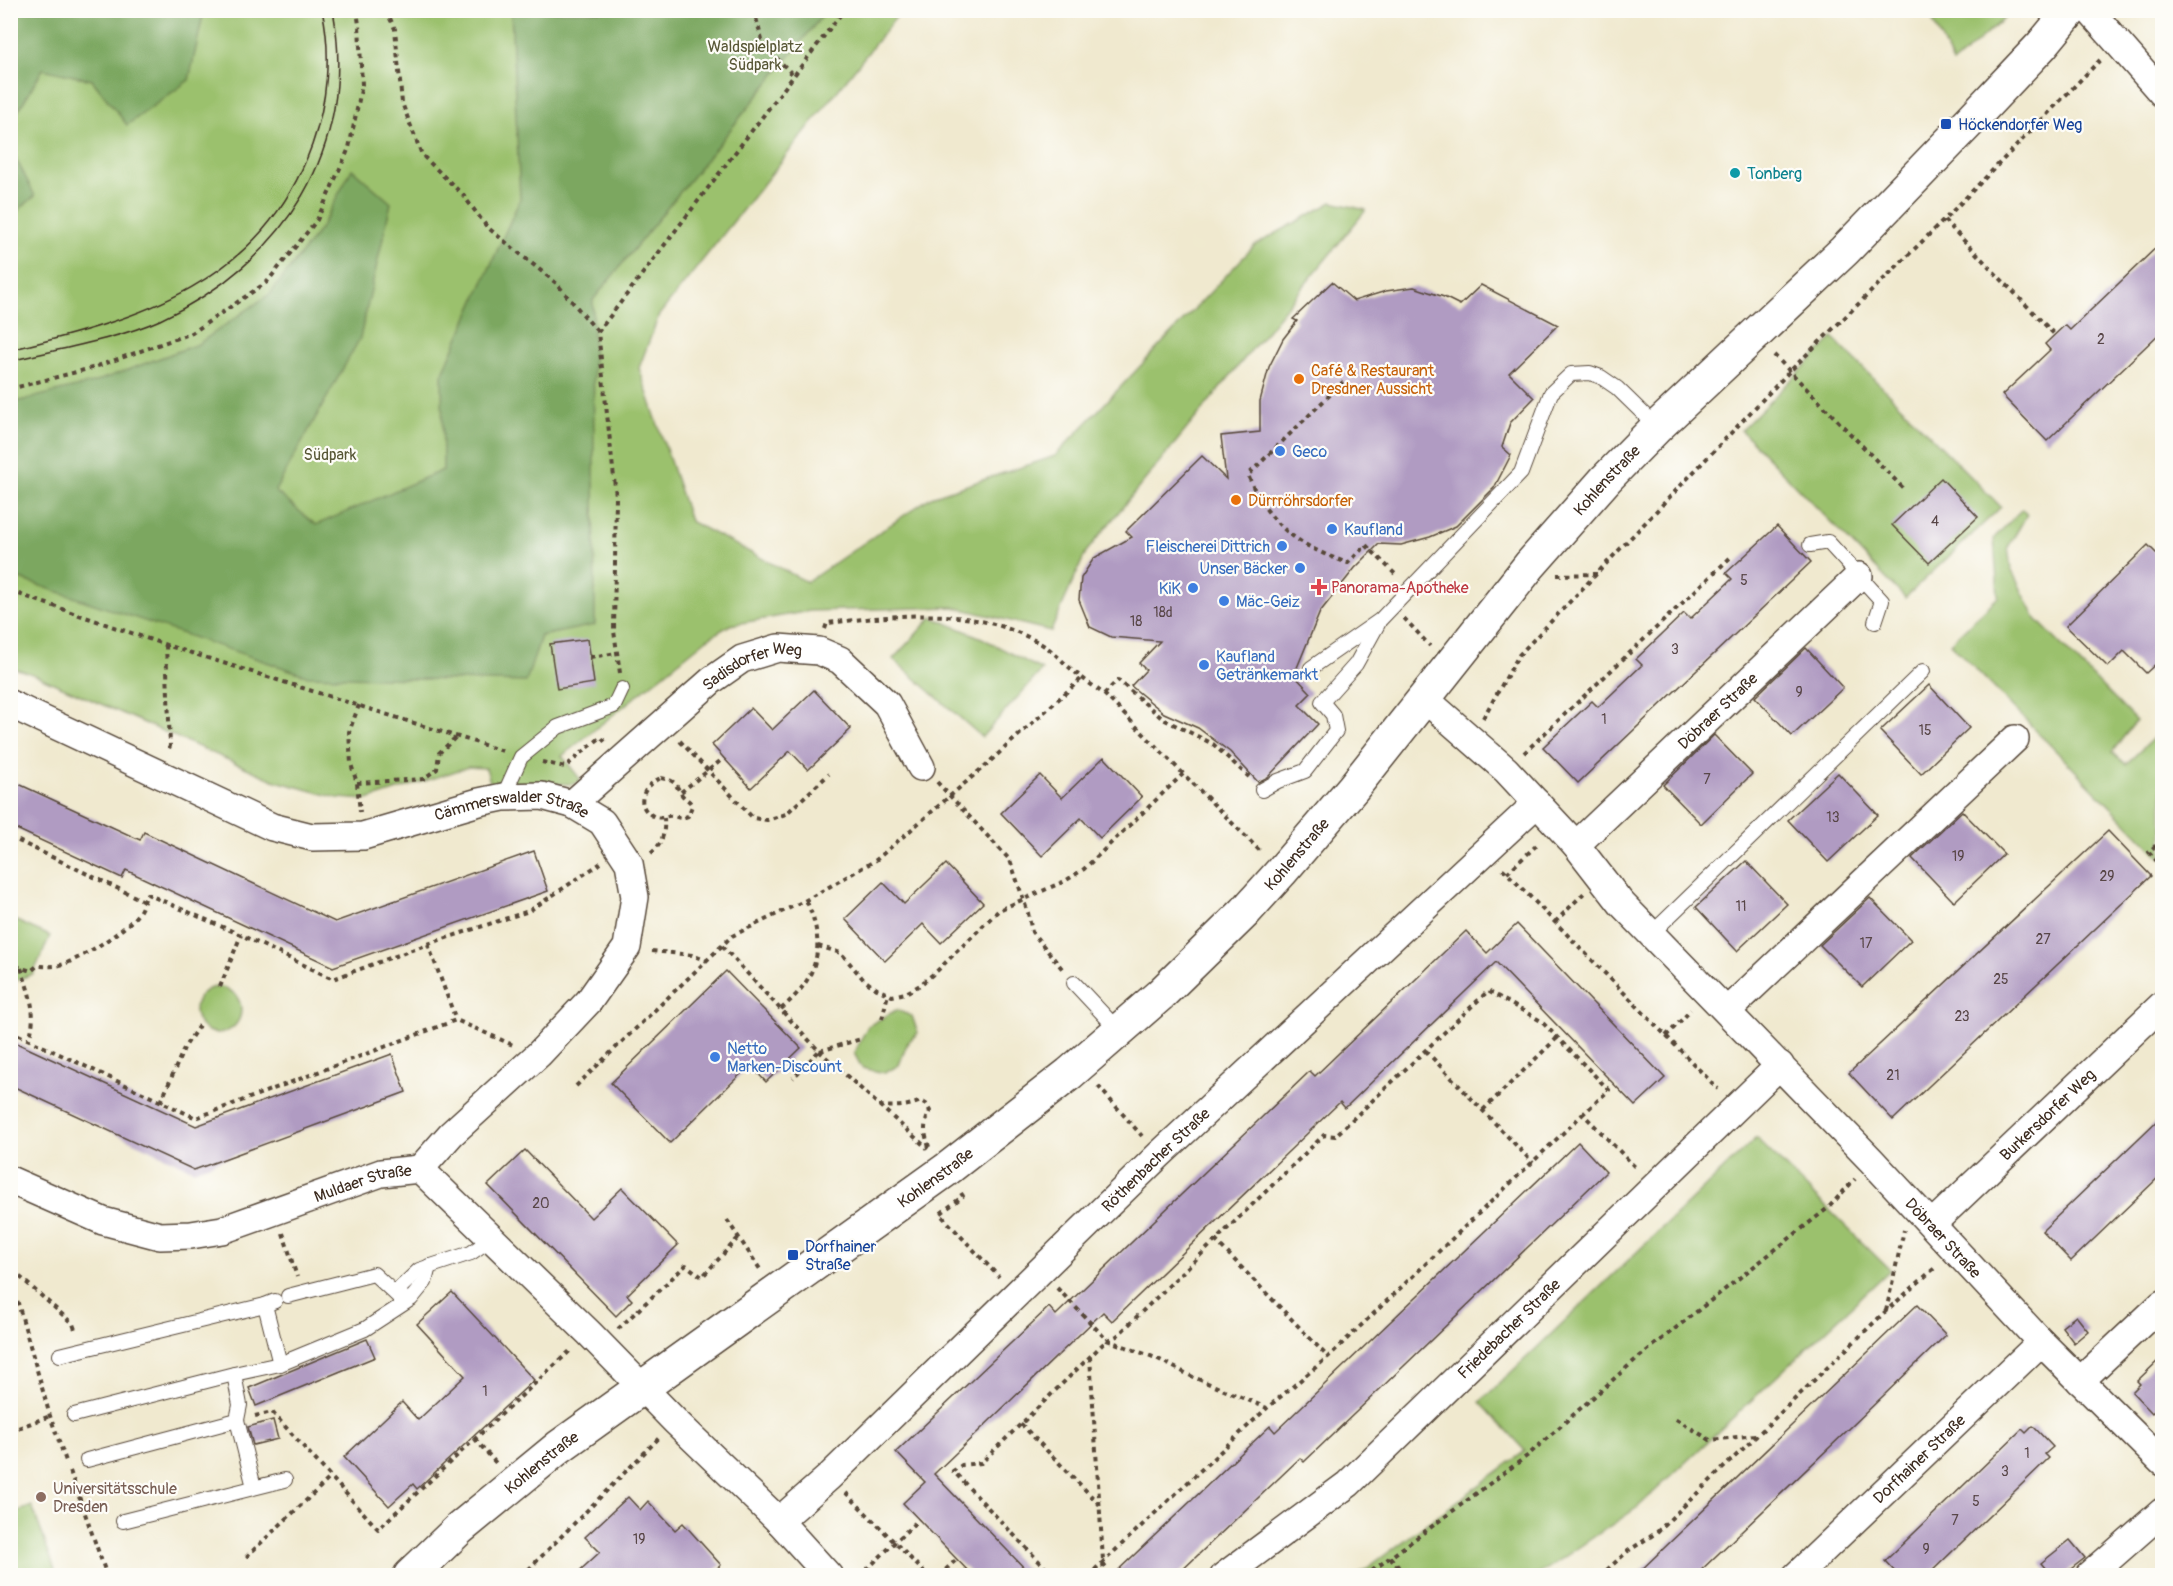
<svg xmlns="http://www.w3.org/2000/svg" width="2173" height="1586" viewBox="0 0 2173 1586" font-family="Pangolin,sans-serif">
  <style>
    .green { fill: #9bc16d; stroke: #6b7646; stroke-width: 1.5 }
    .forest { fill: #7ca760; stroke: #5c683f; stroke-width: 1.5 }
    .building { fill: #b09bc2 }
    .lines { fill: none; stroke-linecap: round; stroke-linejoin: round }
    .service-casing { stroke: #564739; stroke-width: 16 }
    .minor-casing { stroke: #564739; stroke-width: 30 }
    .tertiary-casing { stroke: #564739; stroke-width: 36 }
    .path { stroke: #564739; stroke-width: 4; stroke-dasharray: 4.5 4.5; stroke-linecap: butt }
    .service { stroke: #fff; stroke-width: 14 }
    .minor { stroke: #fff; stroke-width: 27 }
    .tertiary { stroke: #fff; stroke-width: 33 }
    .tram { stroke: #3b2a1e; stroke-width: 1.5 }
    .transit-dot { fill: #1a4fb4; stroke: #fdfcf7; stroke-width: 2 }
    .culture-dot { fill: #0f9aa8; stroke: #fdfcf7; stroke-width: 2 }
    .food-dot { fill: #e8710a; stroke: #fdfcf7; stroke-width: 2 }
    .shop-dot { fill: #3f7fe0; stroke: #fdfcf7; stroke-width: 2 }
    .health-dot { fill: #e0444e; stroke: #fdfcf7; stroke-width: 2 }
    .education-dot { fill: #8d6e63; stroke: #fdfcf7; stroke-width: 2 }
    .labels { text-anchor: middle; stroke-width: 4.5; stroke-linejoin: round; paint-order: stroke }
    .number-label { font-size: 14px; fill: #584647 }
    .park-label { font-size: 16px; fill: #585736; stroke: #fdfcf7 }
    .transit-label { font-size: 16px; fill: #164399; stroke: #fdfcf7; text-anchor: start }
    .culture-label { font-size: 16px; fill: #0d838f; stroke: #fdfcf7; text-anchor: start }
    .food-label { font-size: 16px; fill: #c56008; stroke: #fdfcf7; text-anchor: start }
    .shop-label { font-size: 16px; fill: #366cbe; stroke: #fdfcf7; text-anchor: start }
    .street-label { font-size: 16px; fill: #3b2a1e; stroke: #fdfcf7 }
    .health-label { font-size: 16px; fill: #be3a42; stroke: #fdfcf7; text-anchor: start }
    .education-label { font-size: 16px; fill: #785e54; stroke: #fdfcf7; text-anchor: start }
  </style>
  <rect width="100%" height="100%" fill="#fdfcf7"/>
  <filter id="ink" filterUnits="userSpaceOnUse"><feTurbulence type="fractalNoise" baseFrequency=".0167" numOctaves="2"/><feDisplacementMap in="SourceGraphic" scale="12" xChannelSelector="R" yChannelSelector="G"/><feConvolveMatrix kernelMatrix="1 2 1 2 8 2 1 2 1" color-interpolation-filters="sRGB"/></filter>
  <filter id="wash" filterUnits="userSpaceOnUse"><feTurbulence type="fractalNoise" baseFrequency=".008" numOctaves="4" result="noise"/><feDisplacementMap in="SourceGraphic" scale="24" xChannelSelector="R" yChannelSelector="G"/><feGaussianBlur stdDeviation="1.35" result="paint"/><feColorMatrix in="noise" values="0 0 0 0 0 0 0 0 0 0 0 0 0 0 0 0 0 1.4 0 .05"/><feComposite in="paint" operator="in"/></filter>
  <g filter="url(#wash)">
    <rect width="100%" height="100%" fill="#f0e9cf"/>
    <g class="green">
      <polygon points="11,11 901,11 659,315 639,368 690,521 807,582 931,497 1055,456 1255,245 1332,202 1366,210 1086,552 1051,631 954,607 810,611 730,625 707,639 562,756 581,780 574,784 490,782 486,768 468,767 367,800 338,798 276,781 35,675 11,667"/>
      <polygon points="1928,11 2013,11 1953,63"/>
      <polygon points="1833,338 2001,507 1905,598 1741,430"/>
      <polygon points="2022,509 2027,515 2008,547 2011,569 2036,619 2136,721 2112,752 2126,764 2162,730 2162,859 1950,643 1998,597 1994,538"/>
      <polygon points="932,617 982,638 1042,670 982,737 893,659"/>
      <polygon points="12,919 50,936 33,974 19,979 11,986 10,923"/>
      <circle cx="218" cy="1010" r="23"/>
      <polygon points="896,1010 912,1016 918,1033 908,1042 899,1065 885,1073 862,1068 854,1053 868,1026"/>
      <polygon points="1756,1138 1890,1270 1638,1507 1538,1575 1358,1575 1525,1451 1480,1402"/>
      <polygon points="32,1506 57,1575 11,1575 11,1514"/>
    </g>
    <g class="forest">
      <polygon points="11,10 204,10 204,11 189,80 127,125 92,80 43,69 11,123"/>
      <polygon points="511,11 826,11 593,300 595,625 541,636 526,682 308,676 11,576 11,403 92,383 198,344 271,293 320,229 352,169 391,203 360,338 275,491 316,525 443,470 442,375 520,199"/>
      <polygon points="10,147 35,196 11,216 10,216"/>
    </g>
    <g id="blocks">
      <g class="building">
        <polygon points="2163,241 2163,330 2047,441 2002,395 2050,350 2045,344 2065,325 2070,330"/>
        <polygon points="1332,282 1354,301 1386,291 1414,287 1444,297 1460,305 1481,285 1558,325 1509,373 1534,398 1510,423 1502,447 1511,455 1494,488 1456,526 1430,537 1401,545 1379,544 1355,568 1320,612 1294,675 1311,693 1299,705 1318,724 1268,777 1258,782 1230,752 1198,728 1164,713 1131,686 1146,670 1139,663 1160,641 1111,637 1090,627 1079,600 1081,578 1094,558 1132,537 1126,531 1202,456 1226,479 1221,436 1260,432 1260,401 1269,367 1283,339 1297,321 1293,319"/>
        <polygon points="1941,478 1978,517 1929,563 1892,525"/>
        <polygon points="1777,526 1811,562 1578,783 1543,747 1592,701 1598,707 1642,665 1636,659 1684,613 1690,619 1732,579 1726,573"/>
        <polygon points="2148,545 2163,560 2163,657 2146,673 2124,651 2108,667 2066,626"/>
        <polygon points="588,639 594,683 557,689 550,644"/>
        <polygon points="1806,648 1843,688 1792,736 1755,697"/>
        <polygon points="1929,685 1969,728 1921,774 1880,731"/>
        <polygon points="814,690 851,729 808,770 790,751 751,788 712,745 751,708 772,730"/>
        <polygon points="1714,735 1752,774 1701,824 1663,785"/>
        <polygon points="1104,757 1142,797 1100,838 1081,818 1042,856 1001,813 1040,775 1062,798"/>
        <polygon points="1838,773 1878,815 1828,862 1788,820"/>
        <polygon points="10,780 140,840 144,832 335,922 534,851 548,891 333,967 126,870 122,878 10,826"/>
        <polygon points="1962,811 2004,854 1954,902 1912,858"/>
        <polygon points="2108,831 2151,876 1893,1120 1849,1073"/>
        <polygon points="1746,861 1787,904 1737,951 1696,907"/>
        <polygon points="946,864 983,903 941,943 923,924 885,961 845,919 883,882 904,904"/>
        <polygon points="1870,898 1911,940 1862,987 1820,945"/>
        <polygon points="1517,924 1665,1078 1635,1106 1496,962 1345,1108 1340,1102 1112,1321 1103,1312 934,1474 1031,1575 972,1575 903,1503 925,1482 896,1452 1049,1307 1056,1315 1310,1071 1315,1076 1466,931 1487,953"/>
        <polygon points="726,971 801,1048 766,1082 750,1065 670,1143 611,1083"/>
        <polygon points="10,1040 196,1126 392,1054 406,1092 194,1170 10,1085"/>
        <polygon points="2163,1115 2163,1173 2071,1261 2042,1231"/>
        <polygon points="1578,1142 1606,1172 1304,1462 1300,1458 1177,1575 1113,1575 1270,1426 1275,1432"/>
        <polygon points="525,1150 591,1218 622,1188 678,1245 627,1295 632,1300 616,1316 488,1185"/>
        <polygon points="452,1292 534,1380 417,1489 413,1484 389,1506 344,1457 402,1402 418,1420 465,1376 417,1324"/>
        <polygon points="1917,1305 1946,1335 1851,1427 1696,1575 1636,1575"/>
        <polygon points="2076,1316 2088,1331 2074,1343 2062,1327"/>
        <polygon points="367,1339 375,1357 256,1406 249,1388"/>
        <polygon points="2163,1356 2163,1402 2152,1413 2132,1392 2140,1384 2137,1381"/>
        <polygon points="273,1420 278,1439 253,1445 248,1427"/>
        <polygon points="2033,1426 2053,1447 2045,1454 2049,1458 1928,1575 1898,1575 1885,1561 2022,1429 2026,1433"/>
        <polygon points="628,1497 640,1510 648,1501 675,1530 683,1523 721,1565 709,1575 575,1575 600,1552 585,1537"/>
        <polygon points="2070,1540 2085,1558 2063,1575 2051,1575 2041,1563"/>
      </g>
    </g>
  </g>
  <g filter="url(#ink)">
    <use href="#blocks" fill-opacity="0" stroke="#564739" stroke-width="1.5"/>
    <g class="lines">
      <g class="service-casing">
        <g id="service">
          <polyline points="1810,545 1828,542 1882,601 1875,622"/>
          <polyline points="1311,668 1380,620 1521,473 1551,393 1571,374 1590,373 1601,377 1617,388 1657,427"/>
          <polyline points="1262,790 1278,781 1305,771 1336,731 1333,715 1322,702 1356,664 1378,624"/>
          <polyline points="503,797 521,757 558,727 614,706 622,689"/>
          <polyline points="1651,934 1923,671"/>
          <polyline points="1074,983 1119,1031"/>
          <polyline points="288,1296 374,1274 404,1302"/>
          <polyline points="404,1302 399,1289 419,1270 471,1253 491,1239"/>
          <polyline points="265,1305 280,1364"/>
          <polyline points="60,1355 265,1305 275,1301"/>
          <polyline points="234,1374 240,1405 237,1420 254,1487"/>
          <polyline points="74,1415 234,1374 280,1364 365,1329 411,1299 425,1282 429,1266"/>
          <polyline points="87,1460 237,1420"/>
          <polyline points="123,1521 285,1480"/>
        </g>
      </g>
      <g class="minor-casing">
        <g id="minor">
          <polyline points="2089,10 2162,93"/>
          <path id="s1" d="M 1424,698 L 1506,770 L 1576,845 L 1621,903 L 1871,1160 L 2041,1342 L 2162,1462"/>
          <path id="s2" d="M 10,704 L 272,827 L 312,837 L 363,836 L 479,802 L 503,797 L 542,796 L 572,804 L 602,822 L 629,863 L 635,897 L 627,947 L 589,1001 L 539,1054 L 451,1134 L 420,1169"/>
          <path id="s3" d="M 572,804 L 712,680 L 742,659 L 778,648 L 819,651 L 840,660 L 887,704 L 921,767"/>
          <path id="s4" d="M 1576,845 L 1859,576"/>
          <polyline points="1727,1011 2015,739"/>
          <polyline points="420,1169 589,1333 676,1422 779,1521 829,1576"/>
          <path id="s5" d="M 10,1180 L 103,1221 L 160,1236 L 191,1235 L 222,1230 L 381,1173 L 420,1169"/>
          <path id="s6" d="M 1932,1224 L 2162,1005"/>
          <polyline points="2080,1381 2162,1304"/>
          <path id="s7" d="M 779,1521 L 829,1477 L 1159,1155 L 1537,803"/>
          <path id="s8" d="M 1224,1576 L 1348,1484 L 1780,1065"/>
          <path id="s9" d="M 1796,1576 L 2041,1342"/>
          <polyline points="2089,1576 2162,1512"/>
        </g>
      </g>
      <g class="tertiary-casing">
        <g id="tertiary">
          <path id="s10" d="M 410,1576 L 459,1529 L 559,1447 L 946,1170 L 1069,1074 L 1161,994 L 1244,913 L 1281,872 L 1353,788 L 1530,565 L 1606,479 L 1657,427 L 1844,251 L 1970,121 L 2042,45 L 2071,10"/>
        </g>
      </g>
      <g class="path">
        <polyline points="386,10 395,29 402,103 422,155 463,195 487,227 556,283 598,332"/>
        <polyline points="754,10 763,44 794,76"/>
        <polyline points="1944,220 2055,335"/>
        <polyline points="1774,355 1903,488"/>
        <path d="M 1343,382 L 1248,475 C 1268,525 1298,546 1348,563 L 1366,545 L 1397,576"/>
        <polyline points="10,389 92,368 192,333 267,282 317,220 349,148 362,85 359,25 357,10"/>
        <polyline points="1557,575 1597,574"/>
        <polyline points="10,591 166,645 503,751"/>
        <polyline points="1404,618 1430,646"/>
        <path d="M 825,629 L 827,623 C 903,615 973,604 1043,645 C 1053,651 1062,661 1071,669 C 1082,678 1093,686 1104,694 L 1261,852"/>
        <polyline points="166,645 170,746 168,751"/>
        <polyline points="590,657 617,653"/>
        <polyline points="620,673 614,631 616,496 598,332 844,10"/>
        <polyline points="1104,694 1118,680 1163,719 1213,744 1249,777"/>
        <polyline points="359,705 349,732 351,764 357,783 360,812"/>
        <polyline points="1483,718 1519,655 1790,371 1944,220 2100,60"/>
        <polyline points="680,741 753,818 767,820 786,814 829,774"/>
        <polyline points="1524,753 1733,555"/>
        <polyline points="542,762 565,767 601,737 605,742"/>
        <path d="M 661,778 C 677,781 674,783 682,795 C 686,800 690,800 692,806 L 688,816 L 682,818 C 678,818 676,816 672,816 C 665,815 660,820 653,816 C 633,805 644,785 661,778 Z"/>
        <polyline points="937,782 1010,860 1028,913 1032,932 1064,971"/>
        <polyline points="357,783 423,779 437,769 439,753 457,736"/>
        <polyline points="681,792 724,758"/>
        <polyline points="10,837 144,901"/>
        <polyline points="2162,839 2149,852 2162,867"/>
        <path d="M 651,853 C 663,844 665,832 664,818"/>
        <polyline points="1503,869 1718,1089"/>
        <polyline points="1507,873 1539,843"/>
        <polyline points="1555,922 1584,893"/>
        <polyline points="428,944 456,1020"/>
        <polyline points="722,946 819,1051 793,1078"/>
        <polyline points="818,946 841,953 864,980 877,989 892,996 906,993 920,985 938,970 999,910 1065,881 1084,869 1183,774"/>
        <polyline points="652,951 692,955 707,961"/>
        <path d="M 10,960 L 13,965 L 31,971 L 37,966 C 47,966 55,967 64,964 C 82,958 126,930 137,915 C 142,909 144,901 147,894 L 241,935 L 333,979 L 428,944 L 529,911 L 601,863"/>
        <path d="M 21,968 C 29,993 38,1013 29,1039"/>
        <polyline points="220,987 241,935"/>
        <path d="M 781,1009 C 819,977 827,945 806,900"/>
        <polyline points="882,1019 888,994"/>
        <polyline points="10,1031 196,1118 456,1020 513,1045"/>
        <polyline points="1666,1036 1691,1010"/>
        <polyline points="819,1051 928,1149"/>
        <polyline points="820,1051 861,1039"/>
        <polyline points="1426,1051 1533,1163"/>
        <polyline points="576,1086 732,936 806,900 876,860 987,764 1082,678"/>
        <polyline points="1098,1086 1142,1136"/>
        <polyline points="161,1102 184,1048 200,1024"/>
        <path d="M 879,1106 C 894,1107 907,1107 921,1101 L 926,1104 L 930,1111 C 923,1126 924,1132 929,1147"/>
        <polyline points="1483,1110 1558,1037"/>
        <polyline points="961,1193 963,1196 940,1214 999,1277"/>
        <polyline points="727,1220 760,1269"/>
        <polyline points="283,1233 297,1277"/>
        <polyline points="1215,1240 1328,1357"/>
        <polyline points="10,1275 50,1416 67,1464"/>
        <polyline points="11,1277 19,1276 73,1324 76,1332"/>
        <polyline points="1057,1288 1107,1340 1156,1358 1193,1377 1267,1408 1328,1357 1583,1114 1637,1169"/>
        <polyline points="1886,1311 1904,1230"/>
        <polyline points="618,1329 686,1265 702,1277 739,1237"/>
        <polyline points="1090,1357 1104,1576"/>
        <polyline points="255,1416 272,1412 378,1529 572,1349"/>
        <polyline points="1676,1419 1710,1440 1756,1435"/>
        <polyline points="1021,1424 1100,1505"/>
        <polyline points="10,1431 50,1416"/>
        <polyline points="475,1439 496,1463"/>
        <polyline points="70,1471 107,1576"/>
        <polyline points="846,1493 928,1576"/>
        <polyline points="246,1557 331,1477"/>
        <polyline points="1390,1557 1406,1576"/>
        <polyline points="1103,1564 1112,1576"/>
        <polyline points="522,1576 659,1438"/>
        <polyline points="860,1576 919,1519"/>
        <polyline points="939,1576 957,1559"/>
        <polyline points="1053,1576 953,1471 962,1465 981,1463 1107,1340 1117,1336 1324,1135 1335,1136 1488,991 1541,1021 1609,1090 1583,1114"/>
        <polyline points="1088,1576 1267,1408"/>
        <polyline points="1365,1576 1527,1456 1634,1361 1828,1208 1855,1179"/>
        <polyline points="1600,1576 1628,1551 1656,1533 1886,1311 1937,1266"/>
      </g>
      <use href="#service" class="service"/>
      <use href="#minor" class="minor"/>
      <use href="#tertiary" class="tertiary"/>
      <g class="tram">
        <path d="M 10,350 C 140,319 262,283 312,145 C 327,103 332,55 322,10"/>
        <path d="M 10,361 C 59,349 115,340 160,320 C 284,263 358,148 333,10"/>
      </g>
    </g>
  </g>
  <g class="transit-dot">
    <rect x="1940" y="118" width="12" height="12" rx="3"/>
    <rect x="787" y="1249" width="12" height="12" rx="3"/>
  </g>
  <circle class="culture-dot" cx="1735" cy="173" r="6"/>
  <g class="food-dot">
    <circle cx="1299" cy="379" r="6"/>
    <circle cx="1236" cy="500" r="6"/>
  </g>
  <g class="shop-dot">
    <circle cx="1280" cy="451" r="6"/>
    <circle cx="1332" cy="529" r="6"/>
    <circle cx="1282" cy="546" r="6"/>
    <circle cx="1300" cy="568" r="6"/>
    <circle cx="1193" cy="588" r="6"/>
    <circle cx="1224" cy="601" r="6"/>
    <circle cx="1204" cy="665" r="6"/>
    <circle cx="715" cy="1057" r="6"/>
  </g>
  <path class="health-dot" d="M1316 578h6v6h6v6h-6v6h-6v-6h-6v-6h6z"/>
  <circle class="education-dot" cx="41" cy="1497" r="6"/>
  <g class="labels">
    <g class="number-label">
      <text x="2101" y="344">2</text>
      <text x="1935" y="526">4</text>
      <text x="1744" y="585">5</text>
      <text x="1163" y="617">18d</text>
      <text x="1136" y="626">18</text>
      <text x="1675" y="654">3</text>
      <text x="1799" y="697">9</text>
      <text x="1604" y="724">1</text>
      <text x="1925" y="735">15</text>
      <text x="1707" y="784">7</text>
      <text x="1833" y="822">13</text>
      <text x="1958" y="861">19</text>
      <text x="2107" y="881">29</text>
      <text x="1741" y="911">11</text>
      <text x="2043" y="944">27</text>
      <text x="1866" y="948">17</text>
      <text x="2001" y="984">25</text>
      <text x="1962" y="1021">23</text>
      <text x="1893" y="1080">21</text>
      <text x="541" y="1208">20</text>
      <text x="485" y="1396">1</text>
      <text x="2027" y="1458">1</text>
      <text x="2005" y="1476">3</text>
      <text x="1976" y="1506">5</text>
      <text x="1955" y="1525">7</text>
      <text x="639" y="1544">19</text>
      <text x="1926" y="1554">9</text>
    </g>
    <g class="park-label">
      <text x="755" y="52">Waldspielplatz<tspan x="755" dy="18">Südpark</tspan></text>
      <text x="330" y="460">Südpark</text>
    </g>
    <g class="transit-label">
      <text x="1958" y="130">Höckendorfer Weg</text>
      <text x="805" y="1252">Dorfhainer<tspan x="805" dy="18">Straße</tspan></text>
    </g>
    <g class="culture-label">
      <text x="1747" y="179">Tonberg</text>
    </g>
    <g class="food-label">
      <text x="1311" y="376">Café &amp; Restaurant<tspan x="1311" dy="18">Dresdner Aussicht</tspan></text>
      <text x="1248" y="506">Dürrröhrsdorfer</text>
    </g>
    <g class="shop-label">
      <text x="1292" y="457">Geco</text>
      <text x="1344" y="535">Kaufland</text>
      <text x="1270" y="552" text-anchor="end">Fleischerei Dittrich</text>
      <text x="1288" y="574" text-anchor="end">Unser Bäcker</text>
      <text x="1181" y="594" text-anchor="end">KiK</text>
      <text x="1236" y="607">Mäc-Geiz</text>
      <text x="1216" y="662">Kaufland<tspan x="1216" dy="18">Getränkemarkt</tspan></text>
      <text x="727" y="1054">Netto<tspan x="727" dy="18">Marken-Discount</tspan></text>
    </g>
    <g class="street-label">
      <text dy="6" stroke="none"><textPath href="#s10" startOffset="1632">Kohlenstraße</textPath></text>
      <text dy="6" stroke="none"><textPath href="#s3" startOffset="231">Sadisdorfer Weg</textPath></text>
      <text dy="6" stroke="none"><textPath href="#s4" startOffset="195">Döbraer Straße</textPath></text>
      <text dy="6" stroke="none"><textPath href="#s2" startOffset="536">Cämmerswalder Straße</textPath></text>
      <text dy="6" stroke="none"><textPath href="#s10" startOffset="1146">Kohlenstraße</textPath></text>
      <text dy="6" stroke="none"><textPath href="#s6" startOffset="159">Burkersdorfer Weg</textPath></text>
      <text dy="6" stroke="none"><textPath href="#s7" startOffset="522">Röthenbacher Straße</textPath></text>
      <text dy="6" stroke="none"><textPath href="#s10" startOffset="660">Kohlenstraße</textPath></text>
      <text dy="6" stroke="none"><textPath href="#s5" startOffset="372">Muldaer Straße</textPath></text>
      <text dy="6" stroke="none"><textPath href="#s1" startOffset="750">Döbraer Straße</textPath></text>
      <text dy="6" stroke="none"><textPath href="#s8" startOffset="378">Friedebacher Straße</textPath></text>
      <text dy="6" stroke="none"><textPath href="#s9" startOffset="170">Dorfhainer Straße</textPath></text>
      <text dy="6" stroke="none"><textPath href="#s10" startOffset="174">Kohlenstraße</textPath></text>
    </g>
    <g class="health-label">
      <text x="1331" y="593">Panorama-Apotheke</text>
    </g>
    <g class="education-label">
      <text x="53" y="1494">Universitätsschule<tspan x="53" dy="18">Dresden</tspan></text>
    </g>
  </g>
  <rect width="2173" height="1586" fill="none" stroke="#fdfcf7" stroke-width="36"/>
</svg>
